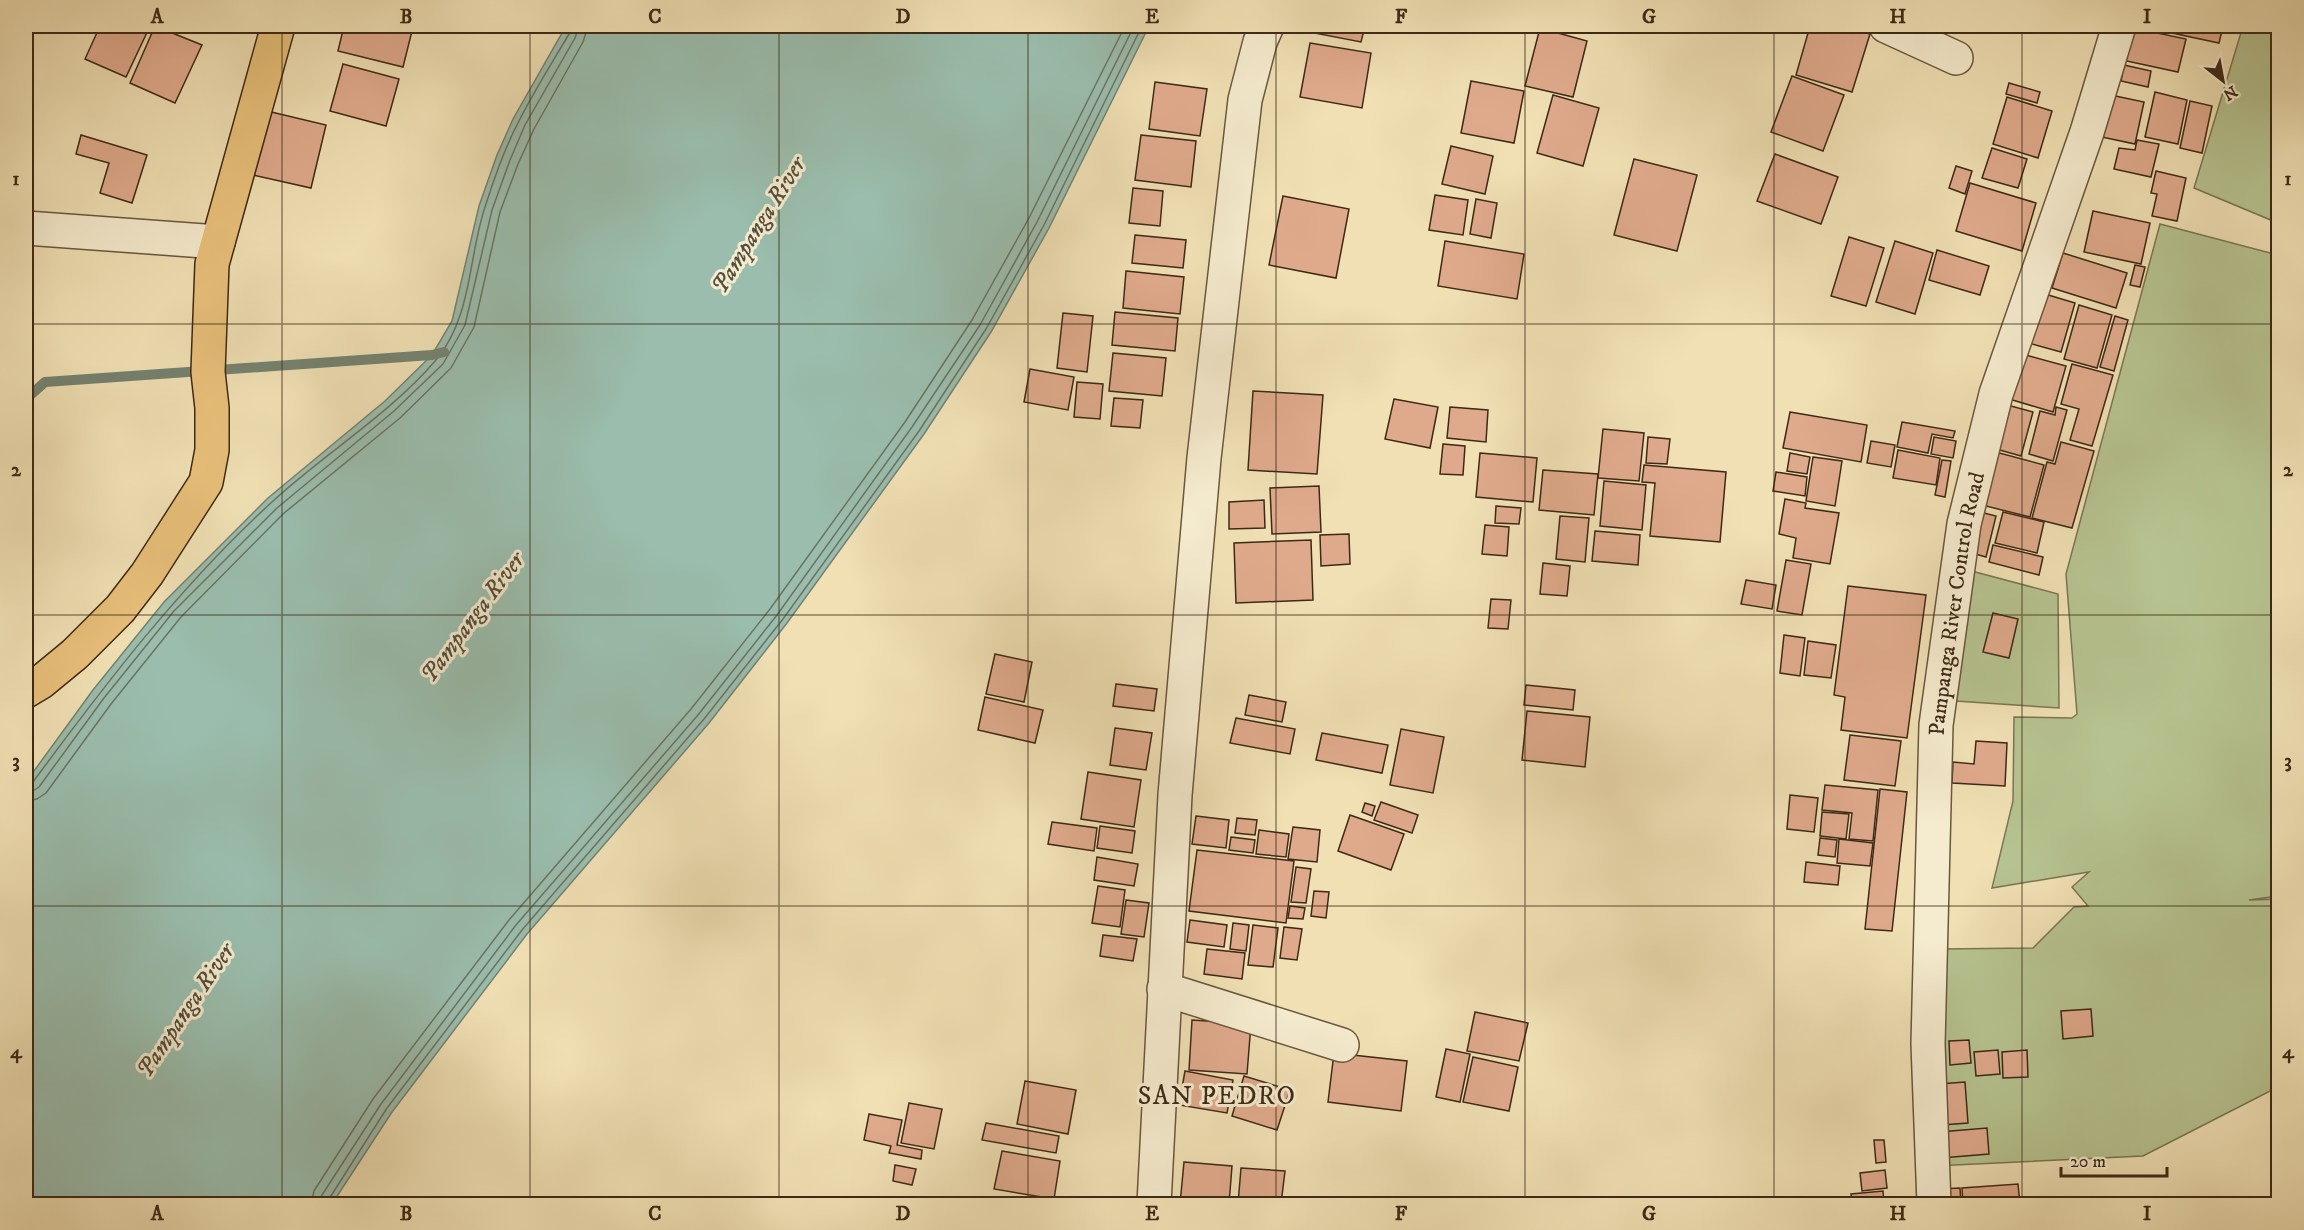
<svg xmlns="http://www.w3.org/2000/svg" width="2304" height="1230" viewBox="0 0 2304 1230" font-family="'IM FELL DW Pica',serif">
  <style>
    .green { fill: #b6c390; stroke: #7a7653; stroke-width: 1.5 }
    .water { fill: #9abdad; stroke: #758271; stroke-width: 1.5 }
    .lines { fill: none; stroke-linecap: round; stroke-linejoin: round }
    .shore { stroke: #6c7362; stroke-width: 1.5 }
    .stream { stroke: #758271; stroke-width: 10 }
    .building { fill: #dfaa8c; stroke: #3d2916; stroke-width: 1.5 }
    .minor-casing { stroke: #6a573e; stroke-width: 36 }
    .major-casing { stroke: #3d2916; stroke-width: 36 }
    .minor { stroke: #f5ebce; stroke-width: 33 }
    .major { stroke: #e8c07a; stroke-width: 33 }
    .grid { fill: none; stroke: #3d2916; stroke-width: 1.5; stroke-opacity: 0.55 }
    .labels { text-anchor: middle; stroke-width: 6; stroke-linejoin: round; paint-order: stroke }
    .street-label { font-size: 22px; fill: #3d2916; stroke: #f5ebce }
    .water-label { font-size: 24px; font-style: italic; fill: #544e3c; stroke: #f5ebce }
    .quarter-label { font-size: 26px; letter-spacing: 1.5px; fill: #3d2916; stroke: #f5ebce }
    .neatline { fill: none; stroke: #3d2916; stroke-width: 2 }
    .grid-label { font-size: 20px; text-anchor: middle; font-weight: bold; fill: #3d2916 }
  </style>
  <rect width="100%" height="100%" fill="#f0e0b4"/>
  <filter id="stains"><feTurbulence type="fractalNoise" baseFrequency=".00333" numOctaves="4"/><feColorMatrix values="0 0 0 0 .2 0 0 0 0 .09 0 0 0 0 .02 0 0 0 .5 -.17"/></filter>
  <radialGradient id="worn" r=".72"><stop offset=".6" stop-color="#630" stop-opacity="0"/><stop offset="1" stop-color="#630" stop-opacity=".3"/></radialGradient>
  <g class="green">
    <polygon points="2243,26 2278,26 2278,223 2194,188"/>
    <polygon points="2160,224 2278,255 2278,896 2249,900 2278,899 2278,1087 2143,1156 1934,1166 1940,949 2033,948 2074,907 2088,906 2072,887 2089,872 1992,888 2013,801 2014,717 2072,718 2077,714 2066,574"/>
    <polygon points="1964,569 2058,594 2059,708 1941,700"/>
  </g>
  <polygon class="water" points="566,26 1149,26 1049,228 991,332 924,434 787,623 709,723 527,934 392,1112 332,1204 26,1204 26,782 93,690 164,602 268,498 385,401 432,355 452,321 479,206 497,155 513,119"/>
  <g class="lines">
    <g class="shore">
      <path d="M 26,785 L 33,782 C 106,683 180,586 272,502 C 325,453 389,415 436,360 C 473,316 468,255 486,204 C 495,176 505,147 519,121 C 534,91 552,63 569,34 L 571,26"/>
      <polyline points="26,792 33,791 39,787 104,698 174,611 277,508 394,411 443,364 465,325 492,210 510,160 525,125 575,38 579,26"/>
      <polyline points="26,801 37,799 46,793 111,704 181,617 283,514 400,418 451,368 474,327 500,212 518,164 534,129 583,42 588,26"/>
      <polyline points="311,1204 314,1191 373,1099 509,920 691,709 770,609 905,422 972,320 1029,218 1125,26"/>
      <polyline points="320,1204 322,1195 381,1104 516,925 698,715 777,615 912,427 980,325 1037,222 1134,26"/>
      <polyline points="328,1204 329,1199 387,1108 522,930 704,719 783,619 919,431 986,329 1044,225 1142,26"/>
    </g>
    <polyline class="stream" points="26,399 45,382 432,355 444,352"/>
  </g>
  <g class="building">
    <polygon points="100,26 150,26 126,77 85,59"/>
    <polygon points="155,26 202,45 175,103 130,83"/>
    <polygon points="344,26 413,27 403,67 338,51"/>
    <polygon points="1310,26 1365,26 1361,42 1309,32"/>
    <polygon points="1810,26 1842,26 1870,34 1852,92 1796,75"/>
    <polygon points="2139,26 2223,26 2219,43"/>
    <polygon points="2129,27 2186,39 2178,72 2122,60"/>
    <polygon points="1540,28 1587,41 1573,97 1525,86"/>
    <polygon points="1310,43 1371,53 1362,108 1300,97"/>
    <polygon points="343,64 399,79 386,126 330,111"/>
    <polygon points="2124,65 2151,71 2148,87 2121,81"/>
    <polygon points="1792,76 1844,95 1823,151 1771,132"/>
    <polygon points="1471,81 1524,91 1514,143 1461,133"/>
    <polygon points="1155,82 1207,89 1200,136 1149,129"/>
    <polygon points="2009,83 2040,92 2037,103 2006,94"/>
    <polygon points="2155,92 2187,100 2178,144 2145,137"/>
    <polygon points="2106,94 2144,102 2135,144 2097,136"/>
    <polygon points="1553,95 1599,108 1583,166 1537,153"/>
    <polygon points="2007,97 2052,111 2038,158 1993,144"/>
    <polygon points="2190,101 2212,106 2202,153 2180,148"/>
    <polygon points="263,110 326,125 311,188 248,174"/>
    <polygon points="81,135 147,155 132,203 100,193 109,163 76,154"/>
    <polygon points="1141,135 1196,141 1191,187 1135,180"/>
    <polygon points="2137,140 2159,144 2151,177 2114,169 2119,148 2135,150"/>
    <polygon points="1451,146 1493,156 1485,194 1442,184"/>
    <polygon points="1992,148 2027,159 2018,188 1982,178"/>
    <polygon points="1775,154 1838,177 1821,224 1757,201"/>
    <polygon points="1634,159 1697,175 1677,251 1614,235"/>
    <polygon points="1956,166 1972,171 1965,194 1949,188"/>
    <polygon points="2156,171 2186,178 2177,221 2152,216 2157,194 2151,193"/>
    <polygon points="1970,183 2036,203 2022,251 1956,231"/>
    <polygon points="1133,188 1163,191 1160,226 1129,223"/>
    <polygon points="1435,195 1468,200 1463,235 1429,230"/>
    <polygon points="1283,196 1349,209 1336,278 1269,265"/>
    <polygon points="1476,199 1497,203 1491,238 1470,234"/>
    <polygon points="2093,211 2150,223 2141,264 2084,252"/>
    <polygon points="1135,235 1186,240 1183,268 1132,263"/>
    <polygon points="1849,237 1884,248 1866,306 1831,296"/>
    <polygon points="1445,241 1524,254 1517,299 1438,286"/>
    <polygon points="1895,241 1933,253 1915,314 1876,302"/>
    <polygon points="1937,250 1989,266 1980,295 1929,280"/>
    <polygon points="2063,253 2127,273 2116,308 2052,288"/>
    <polygon points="2135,265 2145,267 2140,287 2130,285"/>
    <polygon points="1126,271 1184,277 1180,314 1123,308"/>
    <polygon points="2035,291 2075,303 2061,352 2021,341"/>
    <polygon points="2079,305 2112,315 2097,368 2064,359"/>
    <polygon points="1115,312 1178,318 1175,351 1112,345"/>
    <polygon points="1063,313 1093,316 1087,372 1057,368"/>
    <polygon points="2115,316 2128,320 2114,371 2100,367"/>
    <polygon points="1113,353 1166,358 1162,396 1109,391"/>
    <polygon points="2022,354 2066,366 2053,412 2009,399"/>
    <polygon points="2072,364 2113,375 2092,446 2070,440 2079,409 2061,404"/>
    <polygon points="1030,369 1074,377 1068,410 1024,402"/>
    <polygon points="1077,382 1103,384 1100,419 1074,417"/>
    <polygon points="1253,391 1323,395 1317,474 1248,470"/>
    <polygon points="1114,398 1143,400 1140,428 1111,426"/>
    <polygon points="1394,399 1438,407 1430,448 1385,439"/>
    <polygon points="2000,403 2033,412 2021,456 1989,447"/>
    <polygon points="1450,407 1488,410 1486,442 1447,438"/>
    <polygon points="2056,407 2067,410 2053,461 2029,454 2040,411 2055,415"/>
    <polygon points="1790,412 1867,425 1861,462 1783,448"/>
    <polygon points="1902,422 1955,431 1953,438 1932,434 1928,453 1897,447"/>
    <polygon points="1603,429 1644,433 1639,481 1598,478"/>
    <polygon points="1648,437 1670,439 1667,464 1646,463"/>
    <polygon points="1934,437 1956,441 1953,458 1931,454"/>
    <polygon points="1871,441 1895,445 1891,467 1867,463"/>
    <polygon points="2061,442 2094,451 2072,528 2032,518 2047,462 2055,464"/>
    <polygon points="1443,444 1465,446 1463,475 1440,474"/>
    <polygon points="1898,450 1940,458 1936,485 1893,478"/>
    <polygon points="1992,451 2044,465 2030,517 1978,504"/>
    <polygon points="1480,453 1537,458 1533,502 1476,497"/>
    <polygon points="1790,453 1810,457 1807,474 1787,471"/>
    <polygon points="1813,457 1842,461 1835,506 1806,501"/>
    <polygon points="1942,460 1951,461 1945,497 1935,495"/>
    <polygon points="1644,465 1726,472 1720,542 1650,536 1655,483 1642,482"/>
    <polygon points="1543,470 1598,474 1594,515 1539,510"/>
    <polygon points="1776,472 1807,477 1805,496 1773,491"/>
    <polygon points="1604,481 1646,485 1642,530 1600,526"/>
    <polygon points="1319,486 1321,532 1272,534 1270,488"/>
    <polygon points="1785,499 1806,503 1805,508 1839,513 1830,564 1793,558 1796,538 1779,534"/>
    <polygon points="1264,500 1265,528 1229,529 1229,502"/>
    <polygon points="1496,506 1521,508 1519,524 1495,523"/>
    <polygon points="1968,509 1996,516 1986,557 1961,550"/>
    <polygon points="2003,512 2044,522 2037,553 1995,543"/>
    <polygon points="1560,516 1589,518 1585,562 1556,559"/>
    <polygon points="1485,525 1509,527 1507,556 1482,554"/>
    <polygon points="1595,531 1640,535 1638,565 1592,561"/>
    <polygon points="1349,534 1350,564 1321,566 1320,535"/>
    <polygon points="1311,540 1313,600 1236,603 1234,543"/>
    <polygon points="1993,545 2043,557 2039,575 1989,562"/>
    <polygon points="1786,560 1811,564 1802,615 1777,611"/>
    <polygon points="1543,563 1570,566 1567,596 1540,594"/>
    <polygon points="1746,580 1776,585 1772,609 1741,604"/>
    <polygon points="1848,586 1926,595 1907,738 1841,730 1845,697 1834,695"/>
    <polygon points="1491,599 1511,600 1508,629 1488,628"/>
    <polygon points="1993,613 2018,619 2009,658 1983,652"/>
    <polygon points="1784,635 1805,638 1800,676 1780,673"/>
    <polygon points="1808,641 1836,645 1831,678 1804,675"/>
    <polygon points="995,654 1032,662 1024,702 986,694"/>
    <polygon points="1116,684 1157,689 1154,711 1113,706"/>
    <polygon points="1526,685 1575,690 1573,710 1524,705"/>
    <polygon points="1249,695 1286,702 1282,722 1245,715"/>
    <polygon points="985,697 1043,710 1035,743 978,730"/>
    <polygon points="1527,711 1590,717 1585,767 1522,760"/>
    <polygon points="1236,718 1295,729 1290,754 1230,743"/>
    <polygon points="1115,728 1152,733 1146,770 1110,765"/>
    <polygon points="1401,729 1444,737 1433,793 1390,785"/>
    <polygon points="1322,733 1388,745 1382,773 1316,760"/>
    <polygon points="1850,735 1901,741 1895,786 1844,780"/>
    <polygon points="1976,741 2007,743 2005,786 1952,783 1953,762 1974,764"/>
    <polygon points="1088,772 1141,780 1134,827 1081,819"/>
    <polygon points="1825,785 1878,790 1873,841 1849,839 1852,813 1822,810"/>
    <polygon points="1880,789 1907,792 1892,931 1865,929"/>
    <polygon points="1790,795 1818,798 1814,832 1787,829"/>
    <polygon points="1381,802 1418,815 1412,833 1374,820"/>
    <polygon points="1365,803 1375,806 1372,816 1362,812"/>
    <polygon points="1822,812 1849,814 1846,839 1820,836"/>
    <polygon points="1350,815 1404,834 1391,870 1338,851"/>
    <polygon points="1196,816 1229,820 1226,848 1192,844"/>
    <polygon points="1237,818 1257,820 1255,835 1235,833"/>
    <polygon points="1052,822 1097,828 1094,851 1048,844"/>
    <polygon points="1100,826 1135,831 1132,853 1097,848"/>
    <polygon points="1293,827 1320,830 1317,862 1288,859"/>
    <polygon points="1259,830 1289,834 1286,857 1256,854"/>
    <polygon points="1231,837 1255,840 1253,853 1229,850"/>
    <polygon points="1820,838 1837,840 1835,857 1818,855"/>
    <polygon points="1839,839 1873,843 1870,866 1837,863"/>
    <polygon points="1197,850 1294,861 1286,923 1189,911"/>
    <polygon points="1097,857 1138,864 1134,886 1094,880"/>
    <polygon points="1806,862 1840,866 1838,885 1804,882"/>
    <polygon points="1296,867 1311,869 1306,903 1291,902"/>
    <polygon points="1098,886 1125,890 1120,927 1092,923"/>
    <polygon points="1314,891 1329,892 1326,918 1311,916"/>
    <polygon points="1126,900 1149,903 1144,937 1121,934"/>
    <polygon points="1290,906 1305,908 1303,919 1288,918"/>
    <polygon points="1190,920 1227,925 1224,947 1187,942"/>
    <polygon points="1233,923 1249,925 1246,951 1230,949"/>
    <polygon points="1253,925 1278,928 1273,967 1248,965"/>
    <polygon points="1284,927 1302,929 1297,960 1280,958"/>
    <polygon points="1103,935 1137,939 1133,961 1100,956"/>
    <polygon points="1207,949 1245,953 1242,979 1204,974"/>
    <polygon points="2091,1009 2093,1036 2063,1039 2061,1011"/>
    <polygon points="1475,1012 1528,1023 1519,1061 1467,1051"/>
    <polygon points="1192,1020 1251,1024 1247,1074 1189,1070"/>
    <polygon points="1969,1040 1971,1063 1950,1065 1949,1041"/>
    <polygon points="1446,1049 1470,1054 1460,1102 1436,1097"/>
    <polygon points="1998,1050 2000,1074 1976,1076 1974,1052"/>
    <polygon points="2027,1050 2028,1077 2003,1078 2002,1052"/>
    <polygon points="1334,1053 1407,1061 1401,1111 1328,1102"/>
    <polygon points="1473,1057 1518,1067 1509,1111 1463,1102"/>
    <polygon points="1185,1071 1233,1080 1227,1113 1179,1105"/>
    <polygon points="1244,1076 1290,1090 1277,1130 1232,1116"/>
    <polygon points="1025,1081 1076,1090 1068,1134 1017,1124"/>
    <polygon points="1965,1082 1968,1123 1942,1125 1939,1084"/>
    <polygon points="909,1103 942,1109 934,1149 901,1143"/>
    <polygon points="869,1114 902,1120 897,1145 922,1150 921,1159 889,1153 891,1146 864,1140"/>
    <polygon points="986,1123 1059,1136 1056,1153 982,1140"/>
    <polygon points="1987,1128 1989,1154 1941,1158 1939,1132"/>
    <polygon points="1874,1140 1884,1140 1886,1162 1876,1163"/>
    <polygon points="1002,1151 1060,1161 1054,1199 994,1189"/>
    <polygon points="1184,1162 1232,1166 1229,1204 1180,1204"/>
    <polygon points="895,1165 916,1169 912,1185 893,1181"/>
    <polygon points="1241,1168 1285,1171 1281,1204 1238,1204"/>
    <polygon points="1885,1170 1887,1188 1862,1191 1860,1173"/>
    <polygon points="2018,1184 2020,1204 1963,1204 1962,1188"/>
    <polygon points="1960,1188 1961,1204 1939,1204 1938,1189"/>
    <polygon points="1883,1191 1884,1204 1852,1204 1851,1194"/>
    <polygon points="1849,1198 1850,1204 1826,1204 1826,1200"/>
  </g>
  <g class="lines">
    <g class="minor-casing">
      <g id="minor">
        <polyline points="1886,26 1956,58"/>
        <polyline points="26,228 218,242"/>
        <polyline points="1164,989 1342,1045"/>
        <polyline points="1154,1204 1175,795 1204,458 1245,100 1260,42 1267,26"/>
        <path id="s1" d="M 1934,1204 L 1928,1044 L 1936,725 L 1964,524 L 1996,394 L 2087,132 L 2119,26"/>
      </g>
    </g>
    <g class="major-casing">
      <polyline id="major" points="26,691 41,682 75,654 120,609 147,574 206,482 212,450 212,408 208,372 212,264 278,26"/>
    </g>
    <use href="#minor" class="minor"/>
    <use href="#major" class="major"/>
  </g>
  <path class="grid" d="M 282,26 L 282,1204M 530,26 L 530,1204M 779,26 L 779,1204M 1028,26 L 1028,1204M 1276,26 L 1276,1204M 1525,26 L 1525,1204M 1774,26 L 1774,1204M 2022,26 L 2022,1204M 26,324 L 2278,324M 26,615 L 2278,615M 26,906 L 2278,906"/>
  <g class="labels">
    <g class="street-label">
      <text dy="8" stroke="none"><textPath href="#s1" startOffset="602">Pampanga River Control Road</textPath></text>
    </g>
    <g class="water-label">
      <text transform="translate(758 225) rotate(-58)" y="8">Pampanga River</text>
      <text transform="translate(472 617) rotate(-53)" y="8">Pampanga River</text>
      <text transform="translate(185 1010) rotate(-56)" y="8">Pampanga River</text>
    </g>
    <g class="quarter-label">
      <text x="1217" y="1104">SAN PEDRO</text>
    </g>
  </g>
  <rect width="2304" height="1230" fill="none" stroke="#f0e0b4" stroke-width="66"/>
  <g transform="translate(2223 81) rotate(149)" stroke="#f5ebce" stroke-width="4.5" paint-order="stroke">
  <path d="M0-4.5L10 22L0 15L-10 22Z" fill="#3d2916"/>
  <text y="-9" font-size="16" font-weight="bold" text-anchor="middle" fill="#3d2916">N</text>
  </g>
  <path d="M2061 1167v9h106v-9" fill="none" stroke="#3d2916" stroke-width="3"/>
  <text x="2070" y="1167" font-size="18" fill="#3d2916" stroke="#f5ebce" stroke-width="4.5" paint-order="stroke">20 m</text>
  <rect x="33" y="33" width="2238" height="1164" class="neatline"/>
  <g class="grid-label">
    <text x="157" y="23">A</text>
    <text x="406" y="23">B</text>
    <text x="655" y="23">C</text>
    <text x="903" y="23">D</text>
    <text x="1152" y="23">E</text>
    <text x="1401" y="23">F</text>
    <text x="1649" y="23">G</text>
    <text x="1898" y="23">H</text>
    <text x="2147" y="23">I</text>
    <text x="16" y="185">1</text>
    <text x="2288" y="185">1</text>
    <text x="16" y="476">2</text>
    <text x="2288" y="476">2</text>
    <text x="16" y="767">3</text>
    <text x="2288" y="767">3</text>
    <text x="16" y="1058">4</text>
    <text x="2288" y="1058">4</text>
    <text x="157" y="1220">A</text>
    <text x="406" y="1220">B</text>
    <text x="655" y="1220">C</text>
    <text x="903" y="1220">D</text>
    <text x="1152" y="1220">E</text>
    <text x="1401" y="1220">F</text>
    <text x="1649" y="1220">G</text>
    <text x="1898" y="1220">H</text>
    <text x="2147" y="1220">I</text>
  </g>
  <rect width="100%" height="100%" filter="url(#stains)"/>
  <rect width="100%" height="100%" fill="url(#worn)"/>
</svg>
